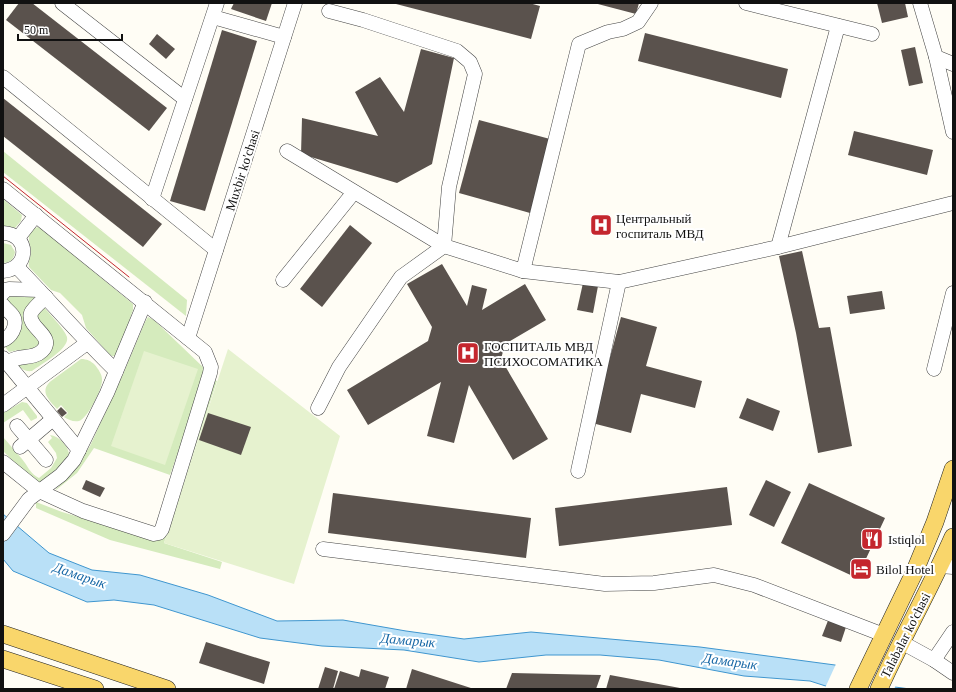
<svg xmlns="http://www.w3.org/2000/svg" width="956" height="692" viewBox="0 0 956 692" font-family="'Times New Roman',serif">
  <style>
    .green { fill: #d5ebbd }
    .pitch { fill: #e6f2cf }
    .water { fill: #b9e0f7; stroke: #3f96cf }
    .pier { fill: #fffdf5 }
    .building { fill: #5a524d }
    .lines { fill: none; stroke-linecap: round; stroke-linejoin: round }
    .minor-casing { stroke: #444; stroke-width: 15 }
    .major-casing { stroke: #222; stroke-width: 18 }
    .minor { stroke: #fff; stroke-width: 14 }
    .major { stroke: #f9d66b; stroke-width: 17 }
    .tram { stroke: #c4262e; stroke-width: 1 }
    .labels { text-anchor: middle; stroke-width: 4; stroke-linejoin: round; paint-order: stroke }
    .street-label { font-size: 13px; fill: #111; stroke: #fff }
    .poi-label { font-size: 13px; fill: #111; stroke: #fff; text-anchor: start }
    .water-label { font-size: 14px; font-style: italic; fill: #1768a6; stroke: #fff }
  </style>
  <rect width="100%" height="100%" fill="#fffdf5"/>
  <g class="green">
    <polygon points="3,151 187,300 186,316 3,172"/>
    <polygon points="3,199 22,215 21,221 15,228 3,226"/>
    <path d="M 38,227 L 43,230 L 133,304 L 133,310 L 118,352 L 115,356 L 112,356 L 109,354 L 86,328 L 82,315 L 60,293 L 51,290 L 29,267 C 28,262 30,258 31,254 C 32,243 22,233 38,227 Z"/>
    <path d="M 3,243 L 11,245 L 15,252 C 14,259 10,263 3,263 Z"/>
    <polygon points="6,295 32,295 35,299 41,340 40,346 30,351 18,350 9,352 3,344 11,341 6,301"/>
    <path d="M 44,307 C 50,315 64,328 67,337 C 70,349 40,365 32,371 C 24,372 21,368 16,363 L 47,352 L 36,317 Z"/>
    <polygon points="148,317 154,320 204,368 205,376 170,475 94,448 77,473 56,490 56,489 73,472 90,446 124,372 145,322"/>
    <path d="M 81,359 C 87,359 91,361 95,365 C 98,369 102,374 102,379 C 103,388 88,418 79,421 C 73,422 69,420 64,417 L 68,413 L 61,405 L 57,409 C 49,400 39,391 51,381 Z"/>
    <polygon points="213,380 217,381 164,543 222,562 220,569 110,540 36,508 36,502 62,512 151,538"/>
    <polygon points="22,402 27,403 37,416 37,418 31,421 23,410 3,423 3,413"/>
    <path d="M 50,435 C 59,436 68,446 69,454 L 63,463 L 42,483 C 31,483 12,459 3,451 L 3,437 C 10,445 16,452 22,459 C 28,466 30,474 39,478 L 51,468 L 57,458 L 56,453 L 48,442 L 52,438 Z"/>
  </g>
  <g class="pitch">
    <polygon points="228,349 340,436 294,584 164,543"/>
    <polygon points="144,351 198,369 165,465 111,446"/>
  </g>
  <polygon class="water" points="3,514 49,553 92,570 140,575 208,595 277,621 343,620 406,631 464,639 531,632 700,647 835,665 895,687 910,689 835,689 810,681 744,676 659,660 600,655 546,655 479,662 404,650 322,646 260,638 154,605 114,600 87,602 13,571 3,559"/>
  <polygon class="pier" points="836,664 896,685 894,689 829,689 825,688"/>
  <g class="building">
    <polygon points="19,3 32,3 167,108 149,131 6,20"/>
    <polygon points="234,3 272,3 266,21 231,9"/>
    <polygon points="396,3 529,3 540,6 531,39 396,4"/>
    <polygon points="594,3 639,3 636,14"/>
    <polygon points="877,3 905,3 908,17 882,23"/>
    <polygon points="222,30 257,41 205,211 170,201"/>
    <polygon points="645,33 788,69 781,98 638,61"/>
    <polygon points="157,34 175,49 166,59 149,44"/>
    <polygon points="915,47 923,83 909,86 901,50"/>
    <polygon points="421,49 454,58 432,164 397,183 301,154 302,118 378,136 355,92 380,77 404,112"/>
    <polygon points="3,98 162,224 143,247 3,136"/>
    <polygon points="479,120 550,139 530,213 459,193"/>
    <polygon points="854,131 933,150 927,175 848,155"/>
    <polygon points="350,225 372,243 322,307 300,289"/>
    <polygon points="802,251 819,328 830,327 852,446 818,453 796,333 779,256"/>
    <polygon points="442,264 467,306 472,285 487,289 482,310 525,284 546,320 505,344 501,359 548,439 513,460 469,385 454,443 427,436 441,382 368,425 347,390 428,341 432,327 407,284"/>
    <polygon points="583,283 598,286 593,313 577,310"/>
    <polygon points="882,291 885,309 850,314 847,296"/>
    <polygon points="621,317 657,327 646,366 702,381 695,408 641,394 631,433 592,423"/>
    <polygon points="747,398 780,411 773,431 739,418"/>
    <polygon points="61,407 67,413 62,417 57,411"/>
    <polygon points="208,413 251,427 241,455 199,440"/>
    <polygon points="86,480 105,488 100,497 82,489"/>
    <polygon points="766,480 791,492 774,527 749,515"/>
    <polygon points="809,483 885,518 857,578 781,543"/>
    <polygon points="727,487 732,525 559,546 555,508"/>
    <polygon points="333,493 531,518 526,558 328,533"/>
    <polygon points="829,618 847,624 841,642 822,636"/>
    <polygon points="206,642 270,662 264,684 199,663"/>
    <polygon points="325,667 338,671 333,689 318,689"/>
    <polygon points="361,669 389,677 385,689 334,689 340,671 359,677"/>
    <polygon points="412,669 474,689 406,689"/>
    <polygon points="512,673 601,675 596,689 506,689"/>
    <polygon points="610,675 680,688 680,689 606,689"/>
  </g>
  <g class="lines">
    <g class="minor-casing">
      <g id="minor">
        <polyline points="62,3 185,99"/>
        <polyline points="746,3 872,34"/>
        <polyline points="920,3 936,57 953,64"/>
        <polyline points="213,17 284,37"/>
        <polyline points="936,57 953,132"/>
        <polyline points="3,77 216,250"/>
        <polyline points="287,151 444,246 523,271 619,282 778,247 953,203"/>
        <polyline points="3,189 205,352 211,367 210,373 162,529 159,533 154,534 83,511 39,491 3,462"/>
        <polyline points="152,199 217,3"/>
        <path d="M 3,233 C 30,234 30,269 3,271"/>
        <polyline points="18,238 36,215"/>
        <polyline points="778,247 838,26"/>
        <path d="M 17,267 C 50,301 82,338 116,371"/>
        <polyline points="523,271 579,44 608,32 623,29 638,22 651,3"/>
        <polyline points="283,280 354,192"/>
        <polyline points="3,293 5,290 9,289 39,290"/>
        <path d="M 3,305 C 6,310 12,313 14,318 C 17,327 11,337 3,340"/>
        <polyline points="188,338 295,3"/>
        <polyline points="3,358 79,450"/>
        <path d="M 7,363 C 18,354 33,360 42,351 C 57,336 26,328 31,313 C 34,307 42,301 46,297"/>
        <polyline points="934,369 953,293"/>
        <polyline points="3,405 87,343"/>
        <polyline points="318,408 339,367 401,277 444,246 449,187 475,74 470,62 457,51 363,20 329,11"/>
        <polyline points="17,426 46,460"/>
        <polyline points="20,447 53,419"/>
        <polyline points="578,471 619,282"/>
        <polyline points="3,534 29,499 61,475 74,460 107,393 145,302"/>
        <polyline points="323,549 605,584 654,583 714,575 754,585 884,635"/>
        <polyline points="940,566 953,567"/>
        <polyline points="901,642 934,660 953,673"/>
        <polyline points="934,660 953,632"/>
      </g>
    </g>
    <g class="major-casing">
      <g id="major">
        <polyline points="3,634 167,689"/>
        <polyline points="3,659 95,689"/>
        <polyline points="858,689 914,573 935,522 953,469"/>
        <path d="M 879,689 C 902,638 930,589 953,537"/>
      </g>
    </g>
    <use href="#minor" class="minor"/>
    <use href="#major" class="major"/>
    <polyline class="tram" points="3,176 129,277"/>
  </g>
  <defs>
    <g id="hospital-square" transform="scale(1.15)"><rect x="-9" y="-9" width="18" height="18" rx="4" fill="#c4262e" stroke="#fff"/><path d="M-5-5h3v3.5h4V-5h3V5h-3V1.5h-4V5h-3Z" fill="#fff"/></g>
    <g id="restaurant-square" transform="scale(1.15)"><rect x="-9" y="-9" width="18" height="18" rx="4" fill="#c4262e" stroke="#fff"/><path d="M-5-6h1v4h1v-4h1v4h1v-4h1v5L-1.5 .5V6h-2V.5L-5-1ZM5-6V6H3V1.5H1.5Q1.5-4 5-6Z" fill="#fff"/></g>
    <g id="hotel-square" transform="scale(1.15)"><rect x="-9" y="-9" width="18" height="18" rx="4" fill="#c4262e" stroke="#fff"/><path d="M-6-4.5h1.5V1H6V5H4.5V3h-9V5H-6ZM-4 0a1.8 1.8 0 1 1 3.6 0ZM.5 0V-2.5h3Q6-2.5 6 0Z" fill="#fff"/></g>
  </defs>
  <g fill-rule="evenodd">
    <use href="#hospital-square" x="601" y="225"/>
    <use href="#hospital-square" x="468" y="353"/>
    <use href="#restaurant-square" x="872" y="539"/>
    <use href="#hotel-square" x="861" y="569"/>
  </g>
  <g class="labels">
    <g class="street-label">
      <text transform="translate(242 170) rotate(-72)" y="5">Muxbir ko'chasi</text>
      <text transform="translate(905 635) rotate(-63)" y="5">Talabalar ko'chasi</text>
    </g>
    <g class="poi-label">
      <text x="616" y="223">Центральный<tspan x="616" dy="15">госпиталь МВД</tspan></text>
      <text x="484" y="351">ГОСПИТАЛЬ МВД<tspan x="484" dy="15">ПСИХОСОМАТИКА</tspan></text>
      <text x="888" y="544">Istiqlol</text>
      <text x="876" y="574">Bilol Hotel</text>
    </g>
    <g class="water-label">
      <text transform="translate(80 575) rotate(19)" y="5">Дамарык</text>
      <text transform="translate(408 640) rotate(5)" y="5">Дамарык</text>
      <text transform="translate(730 661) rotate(8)" y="5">Дамарык</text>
    </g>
  </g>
  <rect width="956" height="692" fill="none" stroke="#111111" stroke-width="8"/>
  <path d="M18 34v6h104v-6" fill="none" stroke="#111111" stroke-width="2"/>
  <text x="24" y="34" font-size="12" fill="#111111" stroke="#ffffff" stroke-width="3" paint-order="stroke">50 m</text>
</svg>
